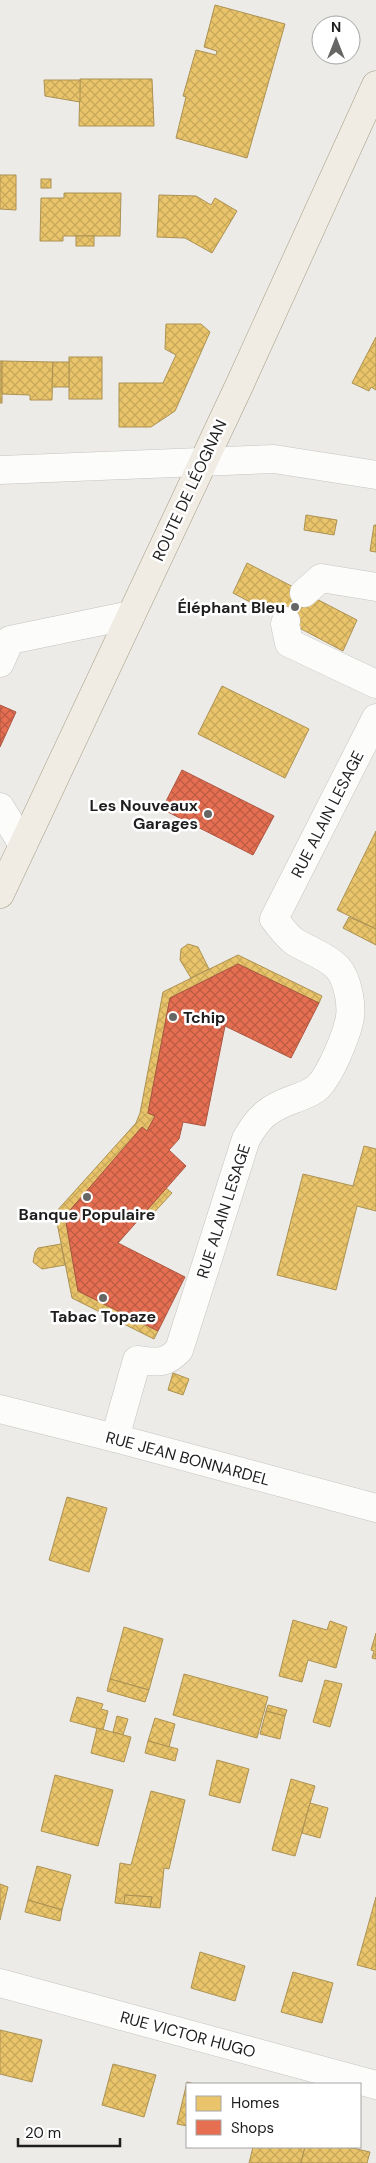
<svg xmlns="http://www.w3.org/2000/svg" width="376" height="2163" viewBox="0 0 376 2163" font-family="'DM Sans',sans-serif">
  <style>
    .homes { fill: url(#homes-cross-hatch); stroke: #ac9253 }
    .shops { fill: url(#shops-cross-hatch); stroke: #ab5742 }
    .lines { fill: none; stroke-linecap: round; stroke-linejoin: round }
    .minor-casing { stroke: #c5c4c3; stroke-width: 29 }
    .major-casing { stroke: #a39b83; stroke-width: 29 }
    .minor { stroke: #fcfcfb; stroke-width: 28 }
    .major { stroke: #f0ece4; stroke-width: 28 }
    .poi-dot { fill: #666664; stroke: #fff; stroke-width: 2 }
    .labels { text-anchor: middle; stroke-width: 5; stroke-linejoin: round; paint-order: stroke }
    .street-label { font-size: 16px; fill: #1e1e1e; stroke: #fff }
    .poi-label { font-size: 16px; font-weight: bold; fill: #1e1e1e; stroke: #fff; text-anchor: end }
  </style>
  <defs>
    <pattern id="homes-cross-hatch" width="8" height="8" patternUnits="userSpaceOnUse" patternTransform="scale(1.25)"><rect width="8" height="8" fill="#e9c46a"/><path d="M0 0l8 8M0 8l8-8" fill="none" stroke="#c7a85b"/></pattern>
    <pattern id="shops-cross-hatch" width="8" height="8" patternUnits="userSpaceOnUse" patternTransform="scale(1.25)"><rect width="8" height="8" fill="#e76f51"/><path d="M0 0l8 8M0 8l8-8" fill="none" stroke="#bb5b43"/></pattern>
  </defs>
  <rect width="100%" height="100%" fill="#ecebe7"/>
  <g class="homes">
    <polygon points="215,5 285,24 247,158 176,138 186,97 183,96 196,50 216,55 217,51 204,47"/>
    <polygon points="80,79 152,79 154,126 79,126"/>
    <polygon points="44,80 80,80 80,102 45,96"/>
    <polygon points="0,175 16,175 16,210 0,209"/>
    <rect x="41" y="179" width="10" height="9"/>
    <polygon points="64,193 121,193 120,236 63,236 63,241 40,241 41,198 64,198"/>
    <polygon points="159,195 196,196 211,205 215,198 237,211 212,253 185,238 157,237"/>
    <rect x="76" y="236" width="18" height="10"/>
    <polygon points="166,324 201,324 210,332 175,411 151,427 119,427 119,383 163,383 176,355 165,349"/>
    <polygon points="376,337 376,390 371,387 369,391 352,383"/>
    <rect x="69" y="357" width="33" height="42"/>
    <rect x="0" y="361" width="2" height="42"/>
    <polygon points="2,361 53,362 52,400 30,400 30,395 2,394"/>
    <polygon points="53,362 69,362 69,387 52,387"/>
    <polygon points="306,515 337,520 334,535 304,530"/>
    <polygon points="374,525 376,525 376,552 370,551"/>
    <polygon points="247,563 357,620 343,651 233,593"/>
    <polygon points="222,686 309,729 285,778 198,734"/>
    <polygon points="376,831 376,929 337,910"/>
    <polygon points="349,917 376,929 376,945 343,928"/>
    <polygon points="188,944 198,947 209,969 191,978 180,960 181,949"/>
    <polygon points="238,955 322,996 319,1003 238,964 170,998 148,1113 155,1116 147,1131 142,1127 65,1216 78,1291 158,1331 154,1339 72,1298 55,1213 136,1123 140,1113 163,992"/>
    <polygon points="364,1146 376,1149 376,1211 357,1206 336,1290 277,1275 303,1174 353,1186"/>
    <polygon points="166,1188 172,1193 149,1218 144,1214"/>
    <polygon points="61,1244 65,1265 42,1269 33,1262 35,1252 38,1248"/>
    <polygon points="173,1373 189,1379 183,1395 168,1390"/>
    <polygon points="67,1497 107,1508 89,1572 49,1560"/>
    <polygon points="293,1620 327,1630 330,1621 347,1627 336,1668 308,1660 302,1682 279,1676"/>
    <polygon points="124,1627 163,1639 149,1690 110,1679"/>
    <polygon points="376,1633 376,1659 372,1658 374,1651 371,1650"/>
    <polygon points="184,1674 268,1697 257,1738 173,1715"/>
    <polygon points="110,1679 149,1690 145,1702 107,1691"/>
    <polygon points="325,1680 342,1684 330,1727 313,1722"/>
    <polygon points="77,1697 103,1704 101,1709 108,1711 103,1730 70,1721"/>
    <polygon points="268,1705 287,1710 285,1716 266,1711"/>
    <polygon points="266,1711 285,1716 280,1739 260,1734"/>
    <polygon points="117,1716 128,1719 123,1735 113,1732"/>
    <polygon points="155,1718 175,1724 169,1747 148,1741"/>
    <polygon points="97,1728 131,1737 124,1762 91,1753"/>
    <polygon points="148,1741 178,1749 175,1761 145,1753"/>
    <polygon points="217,1760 249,1769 240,1803 209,1795"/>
    <polygon points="55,1775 113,1790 98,1846 41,1831"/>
    <polygon points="291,1779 315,1786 295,1856 272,1850"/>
    <polygon points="151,1791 185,1800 169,1869 164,1868 160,1908 150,1907 152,1897 125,1895 124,1904 115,1903 120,1863 131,1865"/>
    <polygon points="310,1803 328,1808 320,1838 302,1833"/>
    <polygon points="37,1866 71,1875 62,1910 28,1900"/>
    <polygon points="0,1884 8,1887 0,1920"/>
    <polygon points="125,1895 152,1897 150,1907 124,1904"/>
    <polygon points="376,1897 376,1970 357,1965"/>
    <polygon points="28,1900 62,1910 60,1921 25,1912"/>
    <polygon points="200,1952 245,1966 235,2001 191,1988"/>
    <polygon points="293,1972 333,1983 322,2023 281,2012"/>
    <polygon points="0,2030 42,2040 32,2082 0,2074"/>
    <polygon points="113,2064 156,2075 144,2117 102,2105"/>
    <polygon points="187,2082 195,2084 187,2084 187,2126 177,2124"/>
    <polygon points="253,2147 305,2147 301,2163 249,2163"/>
    <polygon points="305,2147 348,2147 370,2152 367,2163 301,2163"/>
  </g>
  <g class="shops">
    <polygon points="0,705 16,712 0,747"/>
    <polygon points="182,770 274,816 253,855 162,809"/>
    <polygon points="238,964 319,1003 291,1058 225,1026 205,1126 183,1122 179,1139 169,1150 186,1166 118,1243 185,1277 158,1331 78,1291 65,1216 142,1127 147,1131 155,1116 148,1113 170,998"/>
  </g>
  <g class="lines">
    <g class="minor-casing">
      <g id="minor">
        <polyline points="0,470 274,459 376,475"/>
        <polyline points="304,593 321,578 376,587"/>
        <polyline points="286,621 285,624 289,643 376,684"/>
        <polyline points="0,663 10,640 131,615"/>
        <polyline points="0,807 23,845"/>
        <polyline points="0,1409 115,1438 376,1508"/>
        <path d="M 115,1438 L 137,1360 C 156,1362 165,1365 179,1350 L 246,1139 C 259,1116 269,1108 294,1099 C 302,1096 312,1093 318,1087 C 330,1075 345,1039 349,1022 C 353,1007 348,979 337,967 C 326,956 308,950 295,942 C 287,937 280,926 274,919 L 376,718"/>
        <polyline points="0,1983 376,2085"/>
      </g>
    </g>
    <g class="major-casing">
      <polyline id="major" points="0,894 239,386 376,85"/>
    </g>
    <use href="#minor" class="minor"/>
    <use href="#major" class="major"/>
  </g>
  <g class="poi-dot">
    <circle cx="295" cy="607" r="5"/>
    <circle cx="208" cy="814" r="5"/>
    <circle cx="173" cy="1017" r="5"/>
    <circle cx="87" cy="1197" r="5"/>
    <circle cx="103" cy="1298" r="5"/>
  </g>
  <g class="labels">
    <g class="street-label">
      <text transform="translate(189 490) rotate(-65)" y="6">ROUTE DE LÉOGNAN</text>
      <text transform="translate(327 814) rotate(-63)" y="6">RUE ALAIN LESAGE</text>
      <text transform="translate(223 1211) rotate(-72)" y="6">RUE ALAIN LESAGE</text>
      <text transform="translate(188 1458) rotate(15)" y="6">RUE JEAN BONNARDEL</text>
      <text transform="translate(188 2034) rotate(15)" y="6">RUE VICTOR HUGO</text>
    </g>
    <g class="poi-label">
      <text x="285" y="613">Éléphant Bleu</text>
      <text x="198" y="811">Les Nouveaux<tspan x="198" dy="18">Garages</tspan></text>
      <text x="183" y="1023" text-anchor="start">Tchip</text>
      <text x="87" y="1220" text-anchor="middle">Banque Populaire</text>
      <text x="103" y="1322" text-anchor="middle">Tabac Topaze</text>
    </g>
  </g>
  <rect x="186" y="2083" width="175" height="65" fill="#ffffff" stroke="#a5a5a5"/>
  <rect x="196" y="2096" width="25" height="15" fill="#e9c46a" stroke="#a5a5a5"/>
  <text x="231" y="2108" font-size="15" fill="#1e1e1e">Homes</text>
  <rect x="196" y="2120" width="25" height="15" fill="#e76f51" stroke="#a5a5a5"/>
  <text x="231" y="2133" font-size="15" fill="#1e1e1e">Shops</text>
  <g transform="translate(336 40)"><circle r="24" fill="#ffffff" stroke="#a5a5a5"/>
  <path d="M0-4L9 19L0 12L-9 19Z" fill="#666664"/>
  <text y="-8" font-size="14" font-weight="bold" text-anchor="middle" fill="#1e1e1e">N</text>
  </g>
  <path d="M18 2138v8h102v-8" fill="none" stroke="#1e1e1e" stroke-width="2.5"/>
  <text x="25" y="2138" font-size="15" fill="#1e1e1e" stroke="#ffffff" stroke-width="4" paint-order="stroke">20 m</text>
</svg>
